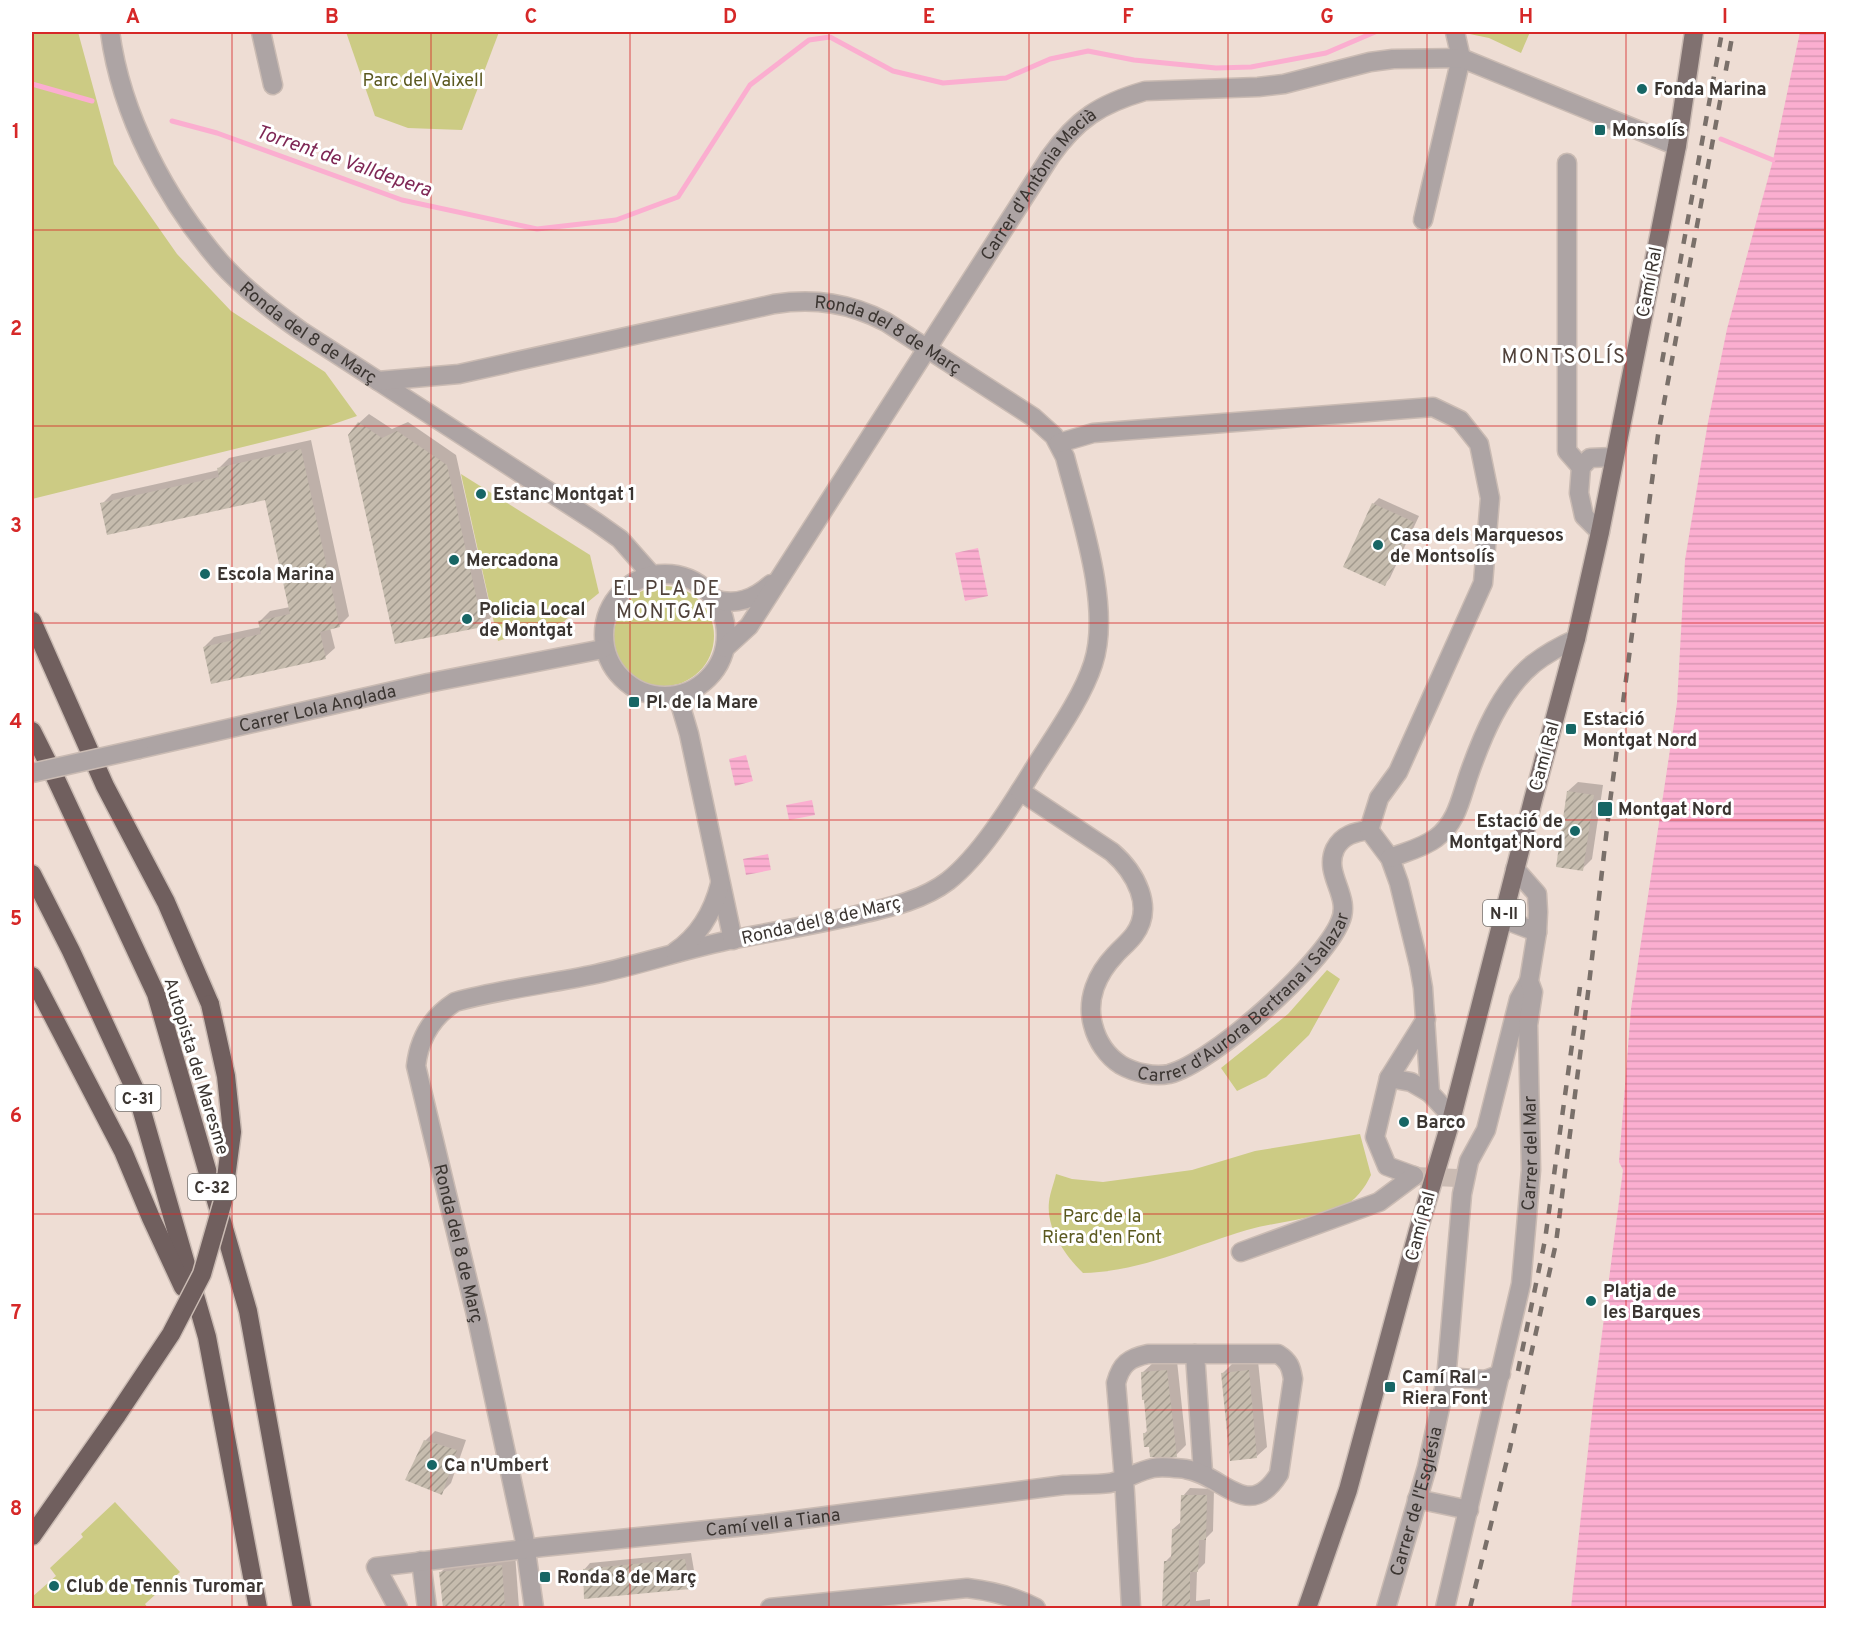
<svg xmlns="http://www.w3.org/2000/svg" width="1858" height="1640" viewBox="0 0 1858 1640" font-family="Overpass,sans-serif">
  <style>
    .green { fill: #cccb84 }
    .water { fill: url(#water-rules) }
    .shadow { fill: #0003 }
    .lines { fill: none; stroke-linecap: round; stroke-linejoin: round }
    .stream { stroke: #fbaed0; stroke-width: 5 }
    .building { fill: url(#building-hatch) }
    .minor-tunnel { stroke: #cabbb3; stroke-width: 18; stroke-dasharray: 18 9; stroke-linecap: butt }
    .minor-casing { stroke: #cabbb3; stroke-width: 21 }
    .major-casing { stroke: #cabbb3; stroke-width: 21 }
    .highway-casing { stroke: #cabbb3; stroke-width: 21 }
    .minor { stroke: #ada4a4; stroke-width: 18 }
    .major { stroke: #807170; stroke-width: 18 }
    .highway { stroke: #705f5e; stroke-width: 18 }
    .rail { stroke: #7a706a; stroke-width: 4.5; stroke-dasharray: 10 10; stroke-linecap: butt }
    .minor-bridge-casing { stroke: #cabbb3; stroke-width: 21; stroke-linecap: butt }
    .highway-bridge-casing { stroke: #cabbb3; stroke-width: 21; stroke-linecap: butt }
    .minor-bridge { stroke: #ada4a4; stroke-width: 18 }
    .highway-bridge { stroke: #705f5e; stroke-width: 18 }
    .grid { fill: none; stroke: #d62828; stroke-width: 1.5; stroke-opacity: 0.55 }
    .poi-dot { fill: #176665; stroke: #fff; stroke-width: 2 }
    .labels { text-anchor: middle; stroke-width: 6; stroke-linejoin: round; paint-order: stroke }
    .shield { fill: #fff; stroke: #76726f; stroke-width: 1.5 }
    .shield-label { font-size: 16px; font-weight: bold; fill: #3b3531 }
    .park-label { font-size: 18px; fill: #5b5920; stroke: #fff }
    .poi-label { font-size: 18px; font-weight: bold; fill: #3b3531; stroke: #fff; text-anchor: start }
    .street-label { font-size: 18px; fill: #3b3531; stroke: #fff }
    .water-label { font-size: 20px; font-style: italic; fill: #7f2856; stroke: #fff }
    .neighbourhood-label { font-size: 20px; letter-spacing: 1.5px; fill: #50423b; stroke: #fff }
    .neatline { fill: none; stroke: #d62828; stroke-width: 2 }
    .grid-label { font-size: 20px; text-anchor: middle; font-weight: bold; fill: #d62828 }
  </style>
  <defs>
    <pattern id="water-rules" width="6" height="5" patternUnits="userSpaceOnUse" patternTransform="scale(1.5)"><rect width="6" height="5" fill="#fbaed0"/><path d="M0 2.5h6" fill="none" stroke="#d896b3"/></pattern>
    <pattern id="building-hatch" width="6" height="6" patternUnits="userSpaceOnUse" patternTransform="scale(1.5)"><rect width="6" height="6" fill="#c6bcae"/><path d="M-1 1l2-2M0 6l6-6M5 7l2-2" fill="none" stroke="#a29a8e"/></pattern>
  </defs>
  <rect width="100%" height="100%" fill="#eeddd4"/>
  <g class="green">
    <polygon points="32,32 78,32 114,164 177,254 231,311 325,372 357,416 328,426 32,499"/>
    <polygon points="346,32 499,32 462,130 408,128 375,116"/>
    <polygon points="1460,32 1530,32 1521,53 1489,38"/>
    <polygon points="461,474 590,555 599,593 563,622 498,641"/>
    <circle cx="664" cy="636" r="50"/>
    <polygon points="1327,970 1340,979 1309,1035 1266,1077 1237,1091 1221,1068 1288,1014"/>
    <path d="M 1360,1134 L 1371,1175 C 1365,1188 1355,1201 1341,1208 C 1336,1211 1329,1212 1323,1213 C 1298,1221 1272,1223 1247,1230 C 1193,1246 1140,1272 1083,1273 C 1065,1255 1046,1229 1049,1202 C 1050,1193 1054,1183 1056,1174 L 1072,1179 L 1103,1182 L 1192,1170 L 1255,1151 Z"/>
    <polygon points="115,1502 180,1572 145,1604 148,1608 32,1608 32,1597 56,1576 50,1568 83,1537 81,1534"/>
  </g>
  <g class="water">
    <polygon points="1800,32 1826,32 1826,1608 1571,1608 1593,1404 1623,1170 1619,1162 1631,1009 1677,703 1685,560 1708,422 1727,329 1773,160"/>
    <polygon points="978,548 988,596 965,601 955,553"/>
    <polygon points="746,755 753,781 735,786 729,759"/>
    <polygon points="812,800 815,815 789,820 786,805"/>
    <polygon points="768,854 771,870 746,875 743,859"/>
  </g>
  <g class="shadow">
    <polygon points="369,414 392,429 408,422 456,455 492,616 483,626 359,423"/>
    <polygon points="311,440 349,616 339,626 330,628 335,648 325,657 204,647 214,637 261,627 260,621 270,611 290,607 266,498 102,504 112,494 219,470 219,468 229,458"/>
    <polygon points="1379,498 1419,516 1390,578 1384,585 1373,504"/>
    <polygon points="1578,782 1603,785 1592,859 1582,869 1568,791"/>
    <polygon points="1177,1361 1186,1445 1176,1455 1151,1445 1144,1434 1148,1430 1143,1372 1153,1363"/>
    <polygon points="1258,1361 1267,1447 1257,1456 1223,1373 1233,1363"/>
    <polygon points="435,1431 466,1440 451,1483 441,1493 425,1441"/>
    <polygon points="1190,1488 1214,1489 1213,1531 1206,1538 1205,1563 1197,1571 1196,1601 1210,1599 1210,1608 1165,1608 1165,1562 1173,1554 1173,1529 1181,1522 1183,1496"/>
    <polygon points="515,1553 519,1608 444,1608 440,1573 454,1559"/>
    <polygon points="691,1553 696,1582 690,1588 584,1570 590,1563"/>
  </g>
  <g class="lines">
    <g class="stream">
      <polyline points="32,84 92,101"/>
      <polyline points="172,121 217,133 402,200 537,229 616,220 678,197 750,85 809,40 830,37 893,71 943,83 1006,78 1050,59 1088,51 1134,60 1216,68 1251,67 1326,53 1375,32"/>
      <polyline points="1721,139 1773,160"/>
    </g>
  </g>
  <g class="building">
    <polygon points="358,422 382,438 397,431 447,465 483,627 395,644 348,435"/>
    <polygon points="301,449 340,627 320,632 326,659 211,684 203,647 261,634 258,621 290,614 265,500 107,535 100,503 219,477 217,468"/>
    <polygon points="1372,503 1414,522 1385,586 1343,567"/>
    <polygon points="1567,791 1594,795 1583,871 1556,867"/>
    <polygon points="1167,1370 1177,1457 1150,1457 1149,1447 1144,1447 1143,1433 1147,1433 1144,1400 1142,1400 1141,1372"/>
    <polygon points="1249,1370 1257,1458 1230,1461 1221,1373"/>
    <polygon points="424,1440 457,1450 442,1495 405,1480"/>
    <polygon points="1181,1495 1207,1495 1206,1540 1199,1540 1198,1572 1190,1572 1190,1608 1162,1608 1164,1561 1171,1561 1172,1529 1180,1529"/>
    <polygon points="685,1559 690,1589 584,1599 583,1569"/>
    <polygon points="502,1565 505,1608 443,1608 439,1572"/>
  </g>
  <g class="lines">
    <polyline class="minor-tunnel" points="1414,1176 1457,1178"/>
    <g class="minor-casing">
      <g id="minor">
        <path id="s1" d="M 110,32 C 121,115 166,200 221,263 C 244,289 273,311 301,331 L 596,522 L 620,539 L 651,574"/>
        <polyline points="261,32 273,85"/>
        <polyline points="1567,163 1567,451 1581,467"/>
        <polyline points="1423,220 1461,58 1455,32"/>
        <path id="s2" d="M 378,381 L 459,374 L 774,304 C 815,298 850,303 886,322 L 1033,417 L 1054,436 L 1065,457 C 1080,515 1112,607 1093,664 C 1082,698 1054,737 1035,767 C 1012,804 982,854 948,881 C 923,900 891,907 861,914 C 819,924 777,931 735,939 C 688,948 643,964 596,974 C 549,984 501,989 455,1002 C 432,1017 419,1039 416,1066 L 477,1319 L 524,1537 L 534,1608"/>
        <polyline points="1059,443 1093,433 1433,407 1460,420 1479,444 1490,498 1483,583 1398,772 1379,798 1369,830"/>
        <polyline points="1600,532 1584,516 1579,493 1581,467 1590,458 1614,457"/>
        <circle cx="665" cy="635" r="61"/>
        <path d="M 714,599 C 736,606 754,599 771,584"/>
        <path id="s3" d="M 725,648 L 749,626 L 1050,157 C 1077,119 1100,104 1145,91 L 1258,87 L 1284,84 L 1370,62 L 1393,59 L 1461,58 L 1677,146"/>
        <polyline points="678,697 689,734 733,940"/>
        <path id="s4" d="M 139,749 L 428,683 L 603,649"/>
        <path id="s5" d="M 1020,791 L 1112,852 C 1135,872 1155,907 1134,935 C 1128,943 1121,948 1115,955 C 1097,974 1086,999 1093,1025 C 1097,1041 1107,1056 1121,1065 C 1135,1073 1154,1077 1169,1074 C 1213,1063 1323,964 1340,922 C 1352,896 1323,875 1335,849 C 1342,835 1355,832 1369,830"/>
        <polyline points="1369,830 1390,858 1399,883 1419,965 1423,988 1430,1093 1452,1117"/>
        <path d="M 1390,858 C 1405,852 1423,848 1436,838 C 1457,823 1461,797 1469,774 C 1482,737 1501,690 1533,664 C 1546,654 1560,646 1576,639"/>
        <polyline points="1503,919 1537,932"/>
        <path d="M 675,952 C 700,935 713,912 720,884"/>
        <polyline points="1389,1078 1411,1082 1430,1093"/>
        <polyline points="1414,1176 1387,1166 1375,1137 1389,1078 1426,1019"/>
        <polyline points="1241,1252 1379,1202 1414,1176"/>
        <polyline points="1195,1354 1203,1473"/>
        <polyline points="1446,1377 1485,1380 1501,1374"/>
        <polyline points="1417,1499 1469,1510"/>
        <polyline points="421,1561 427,1608"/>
        <path id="s6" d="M 398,1608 L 376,1567 L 542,1547 L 765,1524 L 1064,1485 C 1079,1484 1095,1485 1110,1483 C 1125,1480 1138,1471 1153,1468 C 1163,1466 1175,1468 1185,1469 C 1224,1475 1248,1523 1279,1474 L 1293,1379 C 1291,1367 1289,1361 1278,1354 L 1148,1354 C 1129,1358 1121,1364 1116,1383 L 1124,1479 L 1125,1494 L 1131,1608"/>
        <path d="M 770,1608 L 967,1588 C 992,1591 1014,1596 1036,1608"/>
        <path id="s7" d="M 1386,1608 L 1427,1467 L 1446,1380 L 1462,1194 L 1469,1161 L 1486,1130 L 1519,999 L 1529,981"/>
        <path id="s8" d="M 1445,1608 L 1521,1284 L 1526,1228 L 1531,1170 L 1528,1025 L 1533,992 L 1529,981 L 1537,932 L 1538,912 L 1537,894 L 1515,869"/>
      </g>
    </g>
    <g class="major-casing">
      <polyline id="major" points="1307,1608 1348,1490 1418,1231 1452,1117 1533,800 1576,639 1600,532 1677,146 1694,32"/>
    </g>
    <g class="highway-casing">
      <g id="highway">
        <polyline points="32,621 105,786 166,902 210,1004"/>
        <polyline points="32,731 55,777 156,994 248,1311 302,1608"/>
        <polyline points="32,874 71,951 137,1094 207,1337 258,1608"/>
        <polyline points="32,976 123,1151 151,1218 183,1287"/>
        <polyline points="32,1536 117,1415"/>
      </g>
    </g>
    <use href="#minor" class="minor"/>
    <use href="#major" class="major"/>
    <use href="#highway" class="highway"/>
    <g class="rail">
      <polyline points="1662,362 1722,32"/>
      <polyline points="1518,1371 1545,1240 1580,987"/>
      <polyline points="1470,1608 1510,1448 1556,1243 1588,993 1610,802 1658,435 1733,32"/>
    </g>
    <g class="minor-bridge-casing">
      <polyline id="minor-bridge" points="32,773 139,749"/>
    </g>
    <g class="highway-bridge-casing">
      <polyline id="highway-bridge" points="117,1415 171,1334 202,1274 223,1201 232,1132 226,1076 210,1004"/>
    </g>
    <use href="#minor-bridge" class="minor-bridge"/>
    <use href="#highway-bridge" class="highway-bridge"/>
  </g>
  <path class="grid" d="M 232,32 L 232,1608M 431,32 L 431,1608M 630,32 L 630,1608M 829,32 L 829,1608M 1029,32 L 1029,1608M 1228,32 L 1228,1608M 1427,32 L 1427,1608M 1626,32 L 1626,1608M 32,230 L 1826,230M 32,426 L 1826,426M 32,623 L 1826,623M 32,820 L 1826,820M 32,1017 L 1826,1017M 32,1214 L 1826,1214M 32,1410 L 1826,1410"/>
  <g class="poi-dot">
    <circle cx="1642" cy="89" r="6"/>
    <rect x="1594" y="124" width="12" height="12" rx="3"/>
    <circle cx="481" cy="494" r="6"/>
    <circle cx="1378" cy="545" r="6"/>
    <circle cx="454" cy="560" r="6"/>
    <circle cx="205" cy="574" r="6"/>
    <circle cx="467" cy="619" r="6"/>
    <rect x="628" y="696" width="12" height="12" rx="3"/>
    <rect x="1565" y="723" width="12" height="12" rx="3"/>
    <rect x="1597" y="801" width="16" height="16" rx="3"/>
    <circle cx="1575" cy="831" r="6"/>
    <circle cx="1404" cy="1122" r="6"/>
    <circle cx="1591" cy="1301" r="6"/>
    <rect x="1384" y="1381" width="12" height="12" rx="3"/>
    <circle cx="432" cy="1465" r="6"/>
    <rect x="539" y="1571" width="12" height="12" rx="3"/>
    <circle cx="54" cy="1586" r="6"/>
  </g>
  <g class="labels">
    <g class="shield">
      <rect x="1483" y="900" width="42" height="26" rx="4.5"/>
      <rect x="115.5" y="1085" width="45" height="26" rx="4.5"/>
      <rect x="188" y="1174" width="48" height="26" rx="4.5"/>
    </g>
    <g class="shield-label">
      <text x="1504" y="919">N-II</text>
      <text x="138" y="1104">C-31</text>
      <text x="212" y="1193">C-32</text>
    </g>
    <g class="park-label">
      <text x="423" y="86">Parc del Vaixell</text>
      <text x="1102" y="1222">Parc de la<tspan x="1102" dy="21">Riera d'en Font</tspan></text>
    </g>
    <g class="poi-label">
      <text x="1654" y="95">Fonda Marina</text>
      <text x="1612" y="136">Monsolís</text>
      <text x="493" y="500">Estanc Montgat 1</text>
      <text x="1390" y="541">Casa dels Marquesos<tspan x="1390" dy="21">de Montsolís</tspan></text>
      <text x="466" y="566">Mercadona</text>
      <text x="217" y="580">Escola Marina</text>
      <text x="479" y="615">Policia Local<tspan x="479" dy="21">de Montgat</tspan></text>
      <text x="646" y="708">Pl. de la Mare</text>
      <text x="1583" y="725">Estació<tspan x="1583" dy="21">Montgat Nord</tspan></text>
      <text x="1618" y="815">Montgat Nord</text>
      <text x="1563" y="827" text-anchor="end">Estació de<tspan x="1563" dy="21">Montgat Nord</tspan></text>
      <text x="1416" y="1128">Barco</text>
      <text x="1603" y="1297">Platja de<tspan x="1603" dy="21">les Barques</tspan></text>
      <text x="1402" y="1383">Camí Ral -<tspan x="1402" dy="21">Riera Font</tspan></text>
      <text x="444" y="1471">Ca n'Umbert</text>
      <text x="557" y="1583">Ronda 8 de Març</text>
      <text x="66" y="1592">Club de Tennis Turomar</text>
    </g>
    <g class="street-label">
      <text dy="6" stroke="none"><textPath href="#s3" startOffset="561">Carrer d'Antònia Macià</textPath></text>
      <text transform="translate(1649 282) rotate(-79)" y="6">Camí Ral</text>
      <text dy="6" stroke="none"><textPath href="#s1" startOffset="372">Ronda del 8 de Març</textPath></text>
      <text dy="6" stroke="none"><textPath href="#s2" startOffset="526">Ronda del 8 de Març</textPath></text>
      <text dy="6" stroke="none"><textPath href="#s4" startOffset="183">Carrer Lola Anglada</textPath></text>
      <text transform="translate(1544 756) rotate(-75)" y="6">Camí Ral</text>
      <text transform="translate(821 920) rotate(-13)" y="6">Ronda del 8 de Març</text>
      <text dy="6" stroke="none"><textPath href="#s5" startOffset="514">Carrer d'Aurora Bertrana i Salazar</textPath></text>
      <text transform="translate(197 1066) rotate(73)" y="6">Autopista del Maresme</text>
      <text dy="6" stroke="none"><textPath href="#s8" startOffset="464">Carrer del Mar</textPath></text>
      <text transform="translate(1420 1226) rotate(-75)" y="6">Camí Ral</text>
      <text dy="6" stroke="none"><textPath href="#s2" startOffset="1990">Ronda del 8 de Març</textPath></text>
      <text dy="6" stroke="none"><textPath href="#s7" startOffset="111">Carrer de l'Església</textPath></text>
      <text dy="6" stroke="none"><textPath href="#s6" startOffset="446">Camí vell a Tiana</textPath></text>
    </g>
    <g class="water-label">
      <text transform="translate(344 160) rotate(19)" y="7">Torrent de Valldepera</text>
    </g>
    <g class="neighbourhood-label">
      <text x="1564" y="363">MONTSOLÍS</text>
      <text x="667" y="595">EL PLA DE<tspan x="667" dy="23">MONTGAT</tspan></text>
    </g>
  </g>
  <rect width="1858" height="1640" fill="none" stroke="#ffffff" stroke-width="66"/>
  <rect x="33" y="33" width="1792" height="1574" class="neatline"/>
  <g class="grid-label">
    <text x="133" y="23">A</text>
    <text x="332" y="23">B</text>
    <text x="531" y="23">C</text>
    <text x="730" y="23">D</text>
    <text x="929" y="23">E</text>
    <text x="1128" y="23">F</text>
    <text x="1327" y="23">G</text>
    <text x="1526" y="23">H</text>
    <text x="1725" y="23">I</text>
    <text x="16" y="138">1</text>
    <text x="16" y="335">2</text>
    <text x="16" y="532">3</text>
    <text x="16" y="728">4</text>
    <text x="16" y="925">5</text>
    <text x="16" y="1122">6</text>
    <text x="16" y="1319">7</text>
    <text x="16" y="1515">8</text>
  </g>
</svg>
